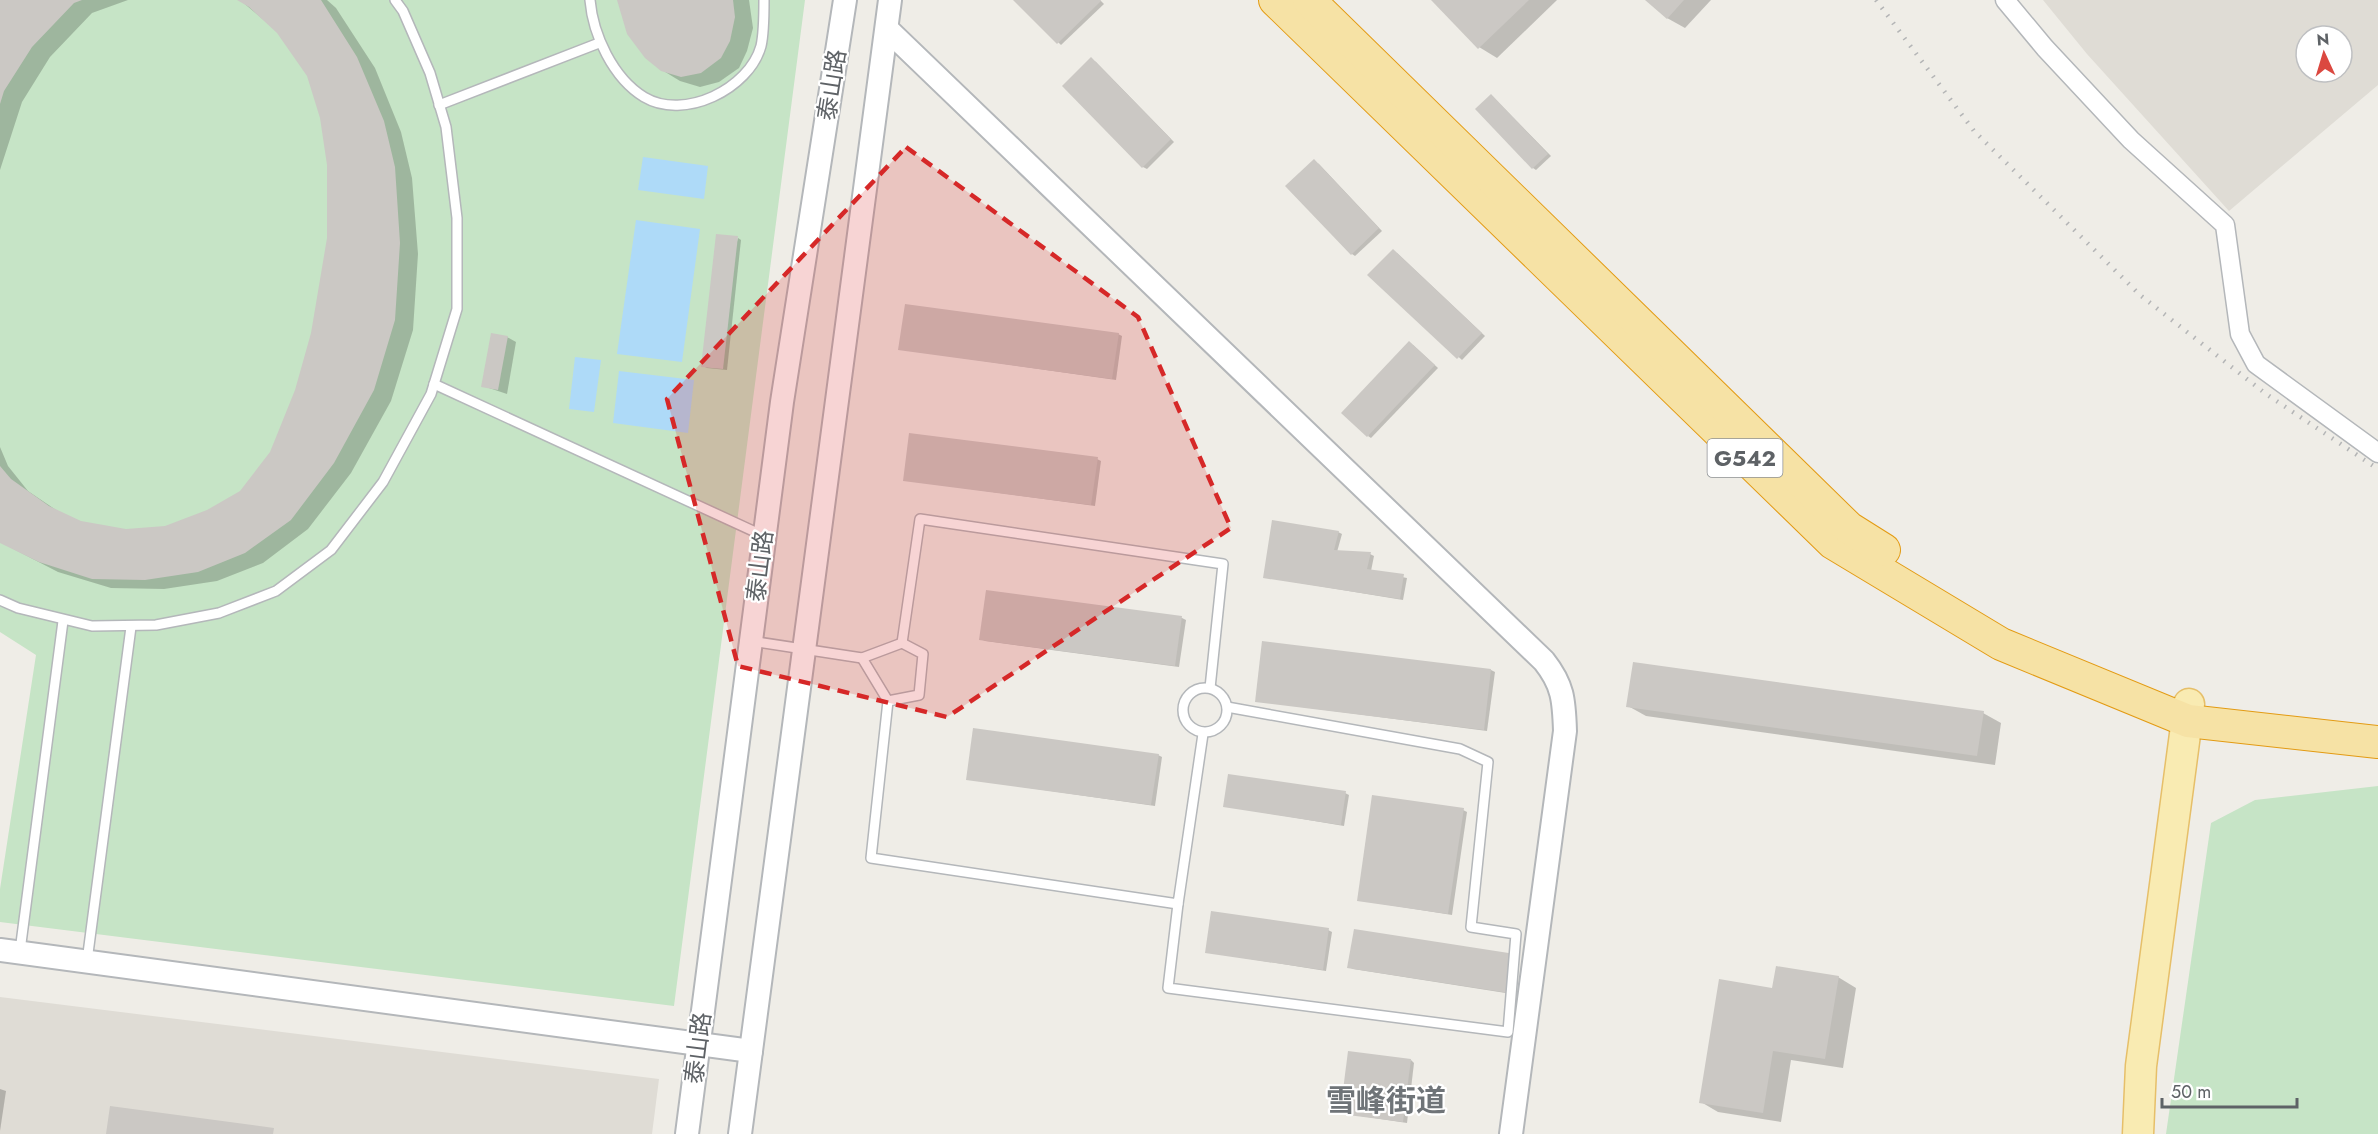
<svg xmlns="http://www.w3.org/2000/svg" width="2378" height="1134" viewBox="0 0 2378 1134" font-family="Jost,'Noto Sans SC',sans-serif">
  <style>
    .education { fill: #dfdcd5; fill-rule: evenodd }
    .green { fill: #c6e4c6 }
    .water { fill: #aedaf8 }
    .shadow { fill: #0003 }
    .building { fill: #cbc8c4 }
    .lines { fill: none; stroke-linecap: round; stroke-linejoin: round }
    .service-casing { stroke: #b4b7ba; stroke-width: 12 }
    .minor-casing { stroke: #b4b7ba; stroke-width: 21 }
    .tertiary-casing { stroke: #b4b7ba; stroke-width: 26 }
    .primary-casing { stroke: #e6bf69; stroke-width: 33 }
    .trunk-casing { stroke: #e39b13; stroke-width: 34 }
    .service { stroke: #fff; stroke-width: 9 }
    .minor { stroke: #fff; stroke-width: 18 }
    .tertiary { stroke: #fff; stroke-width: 22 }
    .primary { stroke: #f9ebb2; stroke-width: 30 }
    .trunk { stroke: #f6e2a5; stroke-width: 32 }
    .rail { stroke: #b4b5b6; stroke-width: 4.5; stroke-dasharray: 1.5 8; stroke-linecap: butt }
    .marked { fill: #d62828; fill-opacity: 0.2; stroke: #d62828; stroke-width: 4.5; stroke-dasharray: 12 8; stroke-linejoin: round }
    .labels { text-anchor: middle; stroke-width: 4.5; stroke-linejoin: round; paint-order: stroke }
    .shield { fill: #fff; stroke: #8e9194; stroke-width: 1.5 }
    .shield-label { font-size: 22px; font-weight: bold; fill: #5e6266 }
    .street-label { font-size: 24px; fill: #5e6266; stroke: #fff }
    .district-label { font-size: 30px; font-weight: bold; fill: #6f7478; stroke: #fff }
  </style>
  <rect width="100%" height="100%" fill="#efede7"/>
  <g class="education">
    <path d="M 2043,0 L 2378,0 L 2378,85 L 2229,211 L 2087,54 ZM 2306,36 L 2342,36 L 2342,72 L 2306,72 Z"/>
    <polygon points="0,997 659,1079 652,1134 0,1134"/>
  </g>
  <g class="green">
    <polygon points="0,0 805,0 674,1006 0,922 0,889 36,655 0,632"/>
    <polygon points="2378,786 2378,1134 2166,1134 2211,823 2255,800"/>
  </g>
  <g class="water">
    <polygon points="643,157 708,166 704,199 638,190"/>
    <polygon points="636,220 700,229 682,362 617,354"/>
    <polygon points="575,357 601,360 594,412 569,409"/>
    <polygon points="619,371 694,380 688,433 613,423"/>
  </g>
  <g class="shadow">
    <polygon points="0,0 128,0 92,13 50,57 22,102 0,170"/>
    <polygon points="240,0 327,0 336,8 375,68 401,132 412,178 418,254 413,330 391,401 351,473 308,529 263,563 217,581 164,589 111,588 58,572 0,542 0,447 8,466 28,491 59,512 80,523 126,531 165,528 208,512 241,492 272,453 297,390 312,333 328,239 328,165 321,117 309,75 278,32"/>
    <polygon points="619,0 749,0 753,28 747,51 739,68 719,82 700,87 680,81 662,70"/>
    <polygon points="1015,0 1100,0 1104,4 1061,45"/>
    <polygon points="1433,0 1557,0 1497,58 1479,47"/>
    <polygon points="1647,0 1711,0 1685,28 1667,18"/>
    <polygon points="1095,61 1174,142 1147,169 1143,167"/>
    <polygon points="1492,96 1551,156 1536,170 1533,168"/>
    <polygon points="1318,163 1382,231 1355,256 1352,254"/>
    <polygon points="738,238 741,240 727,370 707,368 703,366"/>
    <polygon points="1397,253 1485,336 1462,360 1369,275"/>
    <polygon points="1118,334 1122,336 1116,380 900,349"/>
    <polygon points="507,337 516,342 507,394 483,386"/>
    <polygon points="1413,345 1438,368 1371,438 1368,436"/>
    <polygon points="1097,459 1101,461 1095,506 905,480"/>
    <polygon points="1338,532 1342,534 1337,552 1370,554 1374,556 1371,571 1407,578 1403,600 1264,577"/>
    <polygon points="987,592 1182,618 1186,620 1179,667 985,641 981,639"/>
    <polygon points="1491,670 1495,672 1487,731 1257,701"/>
    <polygon points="1628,706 1983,713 2001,723 1995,765 1646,716"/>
    <polygon points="1158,755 1162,757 1155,806 968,779"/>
    <polygon points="1345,793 1349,795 1344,826 1225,806"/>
    <polygon points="1463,810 1467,812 1452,915 1358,900"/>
    <polygon points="1328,930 1332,932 1326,971 1207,952"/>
    <polygon points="1355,931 1512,994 1353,969 1349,967"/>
    <polygon points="1838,977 1856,988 1843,1068 1791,1060 1781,1122 1718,1112 1701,1102 1774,989"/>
    <polygon points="1411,1060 1414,1063 1407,1123 1341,1113"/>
    <polygon points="0,1089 6,1091 0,1131"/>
  </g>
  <g class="building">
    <polygon points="0,0 82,0 74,3 32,47 4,91 0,104"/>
    <polygon points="237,0 321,0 357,57 384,121 395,167 400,243 395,320 374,390 334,463 291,520 245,553 198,572 145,580 92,579 39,562 0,543 0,466 11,479 49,506 81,521 126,529 165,526 207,510 240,491 270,452 295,390 311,333 327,238 327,165 320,118 307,76 277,33 249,7"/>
    <polygon points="617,0 733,0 735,17 730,41 721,58 701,73 681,77 661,71 645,58 627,34"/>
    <polygon points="1013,0 1100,0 1101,1 1057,44"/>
    <polygon points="1431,0 1529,0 1478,49"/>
    <polygon points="1645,0 1684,0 1667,19"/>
    <polygon points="1091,57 1171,139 1142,168 1062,86"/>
    <polygon points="1491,94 1548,154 1532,169 1475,109"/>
    <polygon points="1314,159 1379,228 1351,255 1285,186"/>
    <polygon points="716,234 738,236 723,369 701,367"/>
    <polygon points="1393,249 1482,333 1457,359 1367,275"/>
    <polygon points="905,304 1119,333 1112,379 898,350"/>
    <polygon points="491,333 508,336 498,390 481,387"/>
    <polygon points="1409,341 1435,365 1367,437 1341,413"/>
    <polygon points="909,433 1098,457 1091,505 903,481"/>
    <polygon points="1272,520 1339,531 1334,550 1371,552 1367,569 1404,574 1400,599 1263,578"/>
    <polygon points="986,590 1182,616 1175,666 979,640"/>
    <polygon points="1262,641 1491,669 1484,730 1255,702"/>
    <polygon points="1633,662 1984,711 1977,756 1626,707"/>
    <polygon points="973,728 1159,754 1151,805 966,780"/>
    <polygon points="1228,774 1346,791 1341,825 1223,807"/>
    <polygon points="1372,795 1464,808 1448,914 1357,901"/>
    <polygon points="1211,911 1329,928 1323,970 1205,953"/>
    <polygon points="1354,929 1515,954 1509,993 1347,968"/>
    <polygon points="1776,966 1839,976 1825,1059 1773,1051 1763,1113 1699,1103 1719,979 1772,988"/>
    <polygon points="1348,1051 1411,1059 1403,1122 1340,1114"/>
    <polygon points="110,1106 274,1128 273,1134 106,1134"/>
  </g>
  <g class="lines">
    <g class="service-casing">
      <g id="service">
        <path d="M 590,0 C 593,35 613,78 644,97 C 684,121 749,89 761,46 C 764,33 764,14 764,0"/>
        <polyline points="439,105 599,43"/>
        <polyline points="434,384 764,536"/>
        <polyline points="0,600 18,608 92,626 156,625 219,613 276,591 331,550 383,482 431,394 457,309 457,218 446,127 430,73 403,11 395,0"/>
        <polyline points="751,641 862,658"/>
        <circle cx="1205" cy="710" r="22"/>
        <polyline points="888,701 862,658 902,643"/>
        <polyline points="1203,734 1178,904 871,858 888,701 919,695 923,654 902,643 920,519 1223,564 1210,688"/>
        <polyline points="1178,904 1168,988 1508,1032 1516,934 1471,927 1488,762 1460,749 1227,707"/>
        <polyline points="20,951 63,621"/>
        <polyline points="87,961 131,627"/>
      </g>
    </g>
    <g class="minor-casing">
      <polyline id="minor" points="2005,0 2045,48 2131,140 2225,225 2240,334 2256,364 2378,453"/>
    </g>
    <g class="tertiary-casing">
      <g id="tertiary">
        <path d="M 887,29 L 1544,661 C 1563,685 1564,700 1565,731 L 1511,1134"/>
        <polyline points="0,950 751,1051"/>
        <polyline points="687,1134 782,402 845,0"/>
        <polyline points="740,1134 890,0"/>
      </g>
    </g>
    <g class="primary-casing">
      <polyline id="primary" points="2138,1134 2141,1066 2189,704"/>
    </g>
    <g class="trunk-casing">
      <g id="trunk">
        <polyline points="1275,0 1833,543 2001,644 2188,721 2378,742"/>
        <polyline points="1309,0 1849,528 1884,550"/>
      </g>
    </g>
    <use href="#service" class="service"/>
    <use href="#minor" class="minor"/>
    <use href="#tertiary" class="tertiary"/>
    <use href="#primary" class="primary"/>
    <use href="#trunk" class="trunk"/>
    <polyline class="rail" points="1876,0 1974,131 2140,295 2266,394 2378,469"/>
  </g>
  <path class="marked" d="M 906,147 L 1138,317 L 1231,528 L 947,717 L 738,666 L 667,399 Z"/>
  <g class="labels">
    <rect class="shield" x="1707.5" y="439" width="75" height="38" rx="4.5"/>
    <g class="shield-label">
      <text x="1745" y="466">G542</text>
    </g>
    <g class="street-label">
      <text transform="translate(832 85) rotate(-81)" y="8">泰山路</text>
      <text transform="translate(760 566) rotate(-83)" y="8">泰山路</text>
      <text transform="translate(698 1048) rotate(-83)" y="8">泰山路</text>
    </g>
    <g class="district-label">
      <text x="1386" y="1111">雪峰街道</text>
    </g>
  </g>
  <g transform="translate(2324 54) rotate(356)"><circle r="28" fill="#ffffff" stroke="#bfc0c2" stroke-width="1.5"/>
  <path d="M0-4.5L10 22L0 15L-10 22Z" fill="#db4840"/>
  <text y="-9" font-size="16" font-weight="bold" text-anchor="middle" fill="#5e6266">N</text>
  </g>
  <path d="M2162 1098v9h135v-9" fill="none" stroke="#5e6266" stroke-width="3"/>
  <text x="2171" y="1098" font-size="18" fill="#5e6266" stroke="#ffffff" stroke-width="4.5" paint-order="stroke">50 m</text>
</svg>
